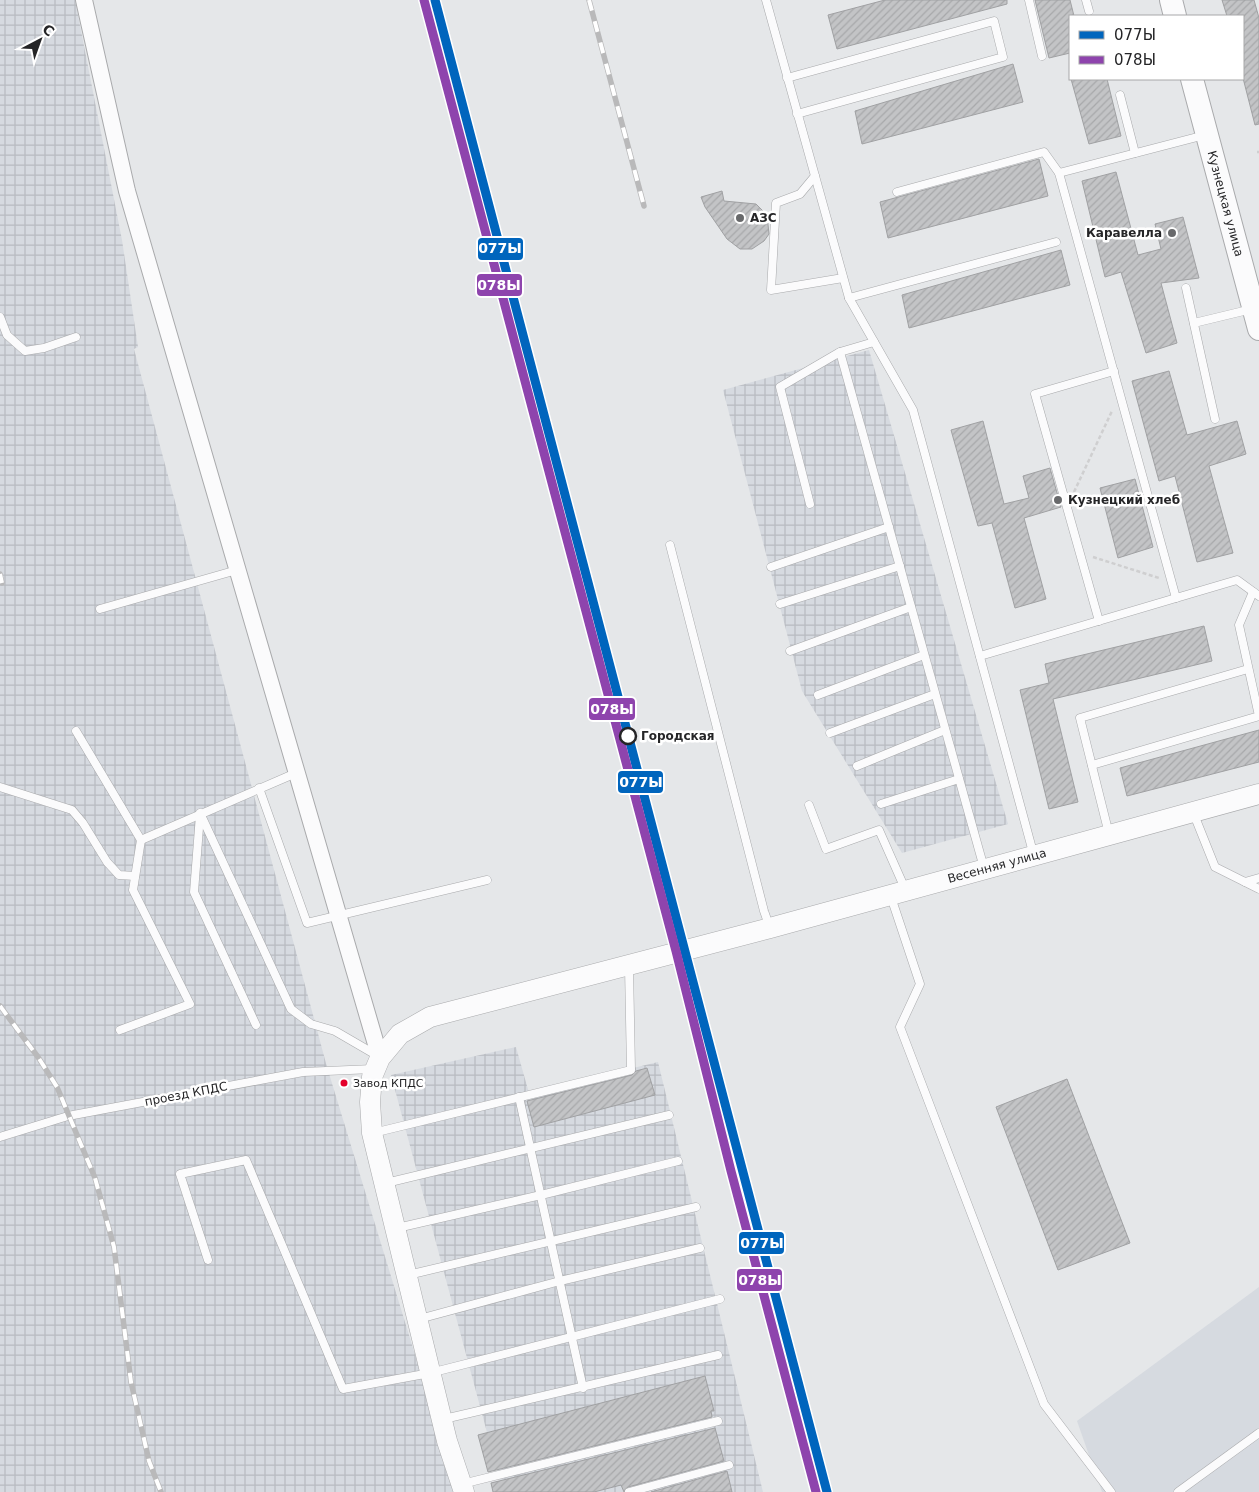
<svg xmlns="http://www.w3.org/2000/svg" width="1259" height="1492" viewBox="0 0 1259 1492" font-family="'DejaVu Sans',sans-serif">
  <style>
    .built { fill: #d6dae0 }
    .industrial { fill: url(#industrial-grid) }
    .building { fill: url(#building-hatch); stroke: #a0a1a3 }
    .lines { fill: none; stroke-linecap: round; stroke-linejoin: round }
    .service-casing { stroke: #a9aaac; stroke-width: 9 }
    .minor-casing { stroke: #a9aaac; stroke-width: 18 }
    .tertiary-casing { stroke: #a9aaac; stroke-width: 21 }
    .secondary-casing { stroke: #a9aaac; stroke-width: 24 }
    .path { stroke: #cfcfd0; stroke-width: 2.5; stroke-dasharray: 4 2.5; stroke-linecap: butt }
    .service { stroke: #fbfbfc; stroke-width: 8 }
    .minor { stroke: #fbfbfc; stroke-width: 16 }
    .tertiary { stroke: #fbfbfc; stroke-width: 20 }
    .secondary { stroke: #fbfbfc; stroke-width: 22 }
    .rail-casing { stroke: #b9b9ba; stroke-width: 5.5 }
    .rail { stroke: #fff; stroke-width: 4; stroke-dasharray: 11; stroke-linecap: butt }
    .rail-1-casing { stroke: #fff; stroke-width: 12 }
    .rail-2-casing { stroke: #fff; stroke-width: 12 }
    .rail-1 { stroke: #0065bd; stroke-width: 9 }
    .rail-2 { stroke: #8e44ad; stroke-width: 9 }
    .poi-dot { fill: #68696b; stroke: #fff; stroke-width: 2 }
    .stop-dot { fill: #fff; stroke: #252527; stroke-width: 2.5 }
    .bus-dot { fill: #e4002b; stroke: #fff; stroke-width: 2 }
    .labels { text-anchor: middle; stroke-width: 5; stroke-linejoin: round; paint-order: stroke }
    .bus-label { font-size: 11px; fill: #252527; stroke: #fff; text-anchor: start }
    .street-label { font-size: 12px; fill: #252527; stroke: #fff }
    .poi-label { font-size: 12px; font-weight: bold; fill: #252527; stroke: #fff; text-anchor: start }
    .stop-label { font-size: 12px; font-weight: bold; fill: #252527; stroke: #fff; text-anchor: start }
    .line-badge { stroke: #fff; stroke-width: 2 }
    .badge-label { font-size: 14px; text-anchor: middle; font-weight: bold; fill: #fff }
  </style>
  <defs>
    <pattern id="industrial-grid" width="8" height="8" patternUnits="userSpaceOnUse" patternTransform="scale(1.25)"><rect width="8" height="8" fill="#d6dae0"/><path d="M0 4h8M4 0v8" fill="none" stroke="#b8bbc0"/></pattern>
    <pattern id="building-hatch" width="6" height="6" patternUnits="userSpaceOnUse" patternTransform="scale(1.25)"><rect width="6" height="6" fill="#c3c4c6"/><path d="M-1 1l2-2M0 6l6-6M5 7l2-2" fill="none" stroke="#a7a8aa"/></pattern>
  </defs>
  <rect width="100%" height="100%" fill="#e5e7e9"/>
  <polygon class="built" points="1259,1287 1259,1492 1102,1492 1077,1421"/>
  <g class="industrial">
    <polygon points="0,0 75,0 122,240 138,347 134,349 327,1067 457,1492 0,1492"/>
    <polygon points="869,350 1008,824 902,853 802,691 723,390"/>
    <polygon points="516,1047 529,1093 658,1062 763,1492 503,1492 391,1075"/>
  </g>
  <g class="building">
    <polygon points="885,0 1007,0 1007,4 837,49 828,15"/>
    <polygon points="1035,0 1070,0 1074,16 1070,16 1070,53 1049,58"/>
    <polygon points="1222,0 1254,0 1259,18 1259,124 1255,125 1243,78 1243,16 1227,16"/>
    <polygon points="1013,64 1023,102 862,144 855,111"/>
    <polygon points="1071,79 1107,79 1121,136 1089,144"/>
    <polygon points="1039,159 1048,196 888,238 880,202"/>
    <polygon points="1116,172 1138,255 1161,249 1155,224 1183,217 1199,278 1161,283 1177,343 1146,353 1121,272 1105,277 1082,181"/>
    <polygon points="722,191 724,201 756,204 767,215 769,234 764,241 752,249 740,249 727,239 705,207 701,197"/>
    <polygon points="1061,250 1070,285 909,328 902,295"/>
    <polygon points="1169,371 1187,435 1237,421 1246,454 1209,466 1233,553 1197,562 1175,476 1159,481 1132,381"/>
    <polygon points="983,421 1004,504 1029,498 1023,476 1050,468 1061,507 1024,518 1046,599 1015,608 992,523 978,526 951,430"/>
    <polygon points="1135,479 1153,547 1118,558 1100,488"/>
    <polygon points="1204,626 1212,661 1053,699 1078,802 1049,809 1020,690 1049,683 1045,664"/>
    <polygon points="1259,730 1259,762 1127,796 1120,768"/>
    <polygon points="647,1068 655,1095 534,1127 527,1101 632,1075 636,1071"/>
    <polygon points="1067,1079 1130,1243 1058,1270 996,1107"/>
    <polygon points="705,1376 714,1411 711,1411 712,1417 488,1472 478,1435"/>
    <polygon points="715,1428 724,1461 628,1487 624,1492 621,1485 594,1492 493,1492 491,1483"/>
    <polygon points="727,1471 732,1492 651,1492"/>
  </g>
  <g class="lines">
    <g class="service-casing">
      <g id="service">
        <polyline points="766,0 849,298 913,410 1034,856"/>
        <polyline points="1029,0 1042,56"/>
        <polyline points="1086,0 1089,11"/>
        <polyline points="787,78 994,21 1003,57 797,114"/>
        <polyline points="1120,95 1135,153"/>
        <polyline points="1059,173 1176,598 1237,580 1259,596"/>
        <polyline points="815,176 800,194 776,203 771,290 843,278"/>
        <polyline points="897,192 1044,152 1059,173 1205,135"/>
        <polyline points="1186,288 1215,419"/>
        <polyline points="849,298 1056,242"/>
        <polyline points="0,317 7,335 25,351 44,348 76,337"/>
        <polyline points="1194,323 1252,309"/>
        <polyline points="840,352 984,868"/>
        <polyline points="810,504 780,387 840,352 874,342"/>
        <polyline points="670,545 764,911 770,928"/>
        <polyline points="771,567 889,527"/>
        <polyline points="780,604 900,566"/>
        <polyline points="100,609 237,570"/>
        <polyline points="1099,621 1035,394 1114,371"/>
        <polyline points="790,651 911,607"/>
        <polyline points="980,656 1176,598"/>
        <polyline points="818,695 924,655"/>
        <polyline points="76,731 141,840 296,773"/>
        <polyline points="830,733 935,694"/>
        <polyline points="1092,765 1259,716 1239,625 1253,592"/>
        <polyline points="857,766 945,730"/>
        <polyline points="0,787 72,810 83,823 107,862 119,875 135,876"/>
        <polyline points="259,788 307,923 487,880"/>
        <polyline points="881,804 959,779"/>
        <polyline points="809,805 826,849 879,830 906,891"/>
        <polyline points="1193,812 1215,867 1245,882 1259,878"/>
        <polyline points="200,813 291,1009 311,1024 335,1031 378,1056"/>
        <polyline points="200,815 194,892 256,1025"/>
        <polyline points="1109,834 1080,718 1248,669"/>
        <polyline points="1245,882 1259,889"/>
        <polyline points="891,897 920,984 900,1027 1044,1404 1111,1492"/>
        <polyline points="120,1030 190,1004 133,890 141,840"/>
        <polyline points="519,1097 583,1388"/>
        <polyline points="373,1133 631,1070 629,967"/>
        <polyline points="0,1137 68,1116 303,1072 373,1069"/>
        <polyline points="386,1183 669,1115"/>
        <polyline points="397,1228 541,1195 678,1161"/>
        <polyline points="208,1260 180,1174 246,1160 343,1389 430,1373 720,1299"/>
        <polyline points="408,1275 696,1207"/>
        <polyline points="419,1319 560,1281 700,1248"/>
        <polyline points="444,1419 718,1355"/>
        <polyline points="462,1484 718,1421"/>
        <polyline points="629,1492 729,1465"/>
        <polyline points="1178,1492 1259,1433"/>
      </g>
    </g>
    <g class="minor-casing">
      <polyline id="minor" points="84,0 127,191 380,1058"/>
    </g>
    <g class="tertiary-casing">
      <g id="tertiary">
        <path id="s1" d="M 464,1492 L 447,1441 L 372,1133 L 370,1102 L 372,1077 L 380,1058 L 400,1034 L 430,1017 L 770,928 L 1259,794"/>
      </g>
    </g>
    <g class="secondary-casing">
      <g id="secondary">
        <polyline points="1171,0 1175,16"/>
        <path id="s2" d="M 1192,79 L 1259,329"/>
      </g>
    </g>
    <g class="path">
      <polyline points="1257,152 1259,152"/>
      <polyline points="1074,492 1112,411"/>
      <polyline points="1093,557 1159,578"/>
    </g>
    <use href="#service" class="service"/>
    <use href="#minor" class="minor"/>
    <use href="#tertiary" class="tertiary"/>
    <use href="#secondary" class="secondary"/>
    <g class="rail-casing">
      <g id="rail">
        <polyline points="589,0 644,206"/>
        <polyline points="0,574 2,583"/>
        <polyline points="0,1006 38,1057 57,1087 95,1178 114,1247 131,1382 149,1461 161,1492"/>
      </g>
    </g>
    <use href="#rail" class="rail"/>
    <g class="rail-1-casing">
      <polyline id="rail-1" points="435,0 827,1492"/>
    </g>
    <g class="rail-2-casing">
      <polyline id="rail-2" points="424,0 676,951 731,1171 816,1492"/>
    </g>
    <use href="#rail-1" class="rail-1"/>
    <use href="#rail-2" class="rail-2"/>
  </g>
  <g class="poi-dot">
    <circle cx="740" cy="218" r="5"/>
    <circle cx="1172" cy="233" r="5"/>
    <circle cx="1058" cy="500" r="5"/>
  </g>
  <circle class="stop-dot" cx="628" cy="736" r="8"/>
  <circle class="bus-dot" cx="344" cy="1083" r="4.5"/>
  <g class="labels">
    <g class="bus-label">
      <text x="353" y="1087">Завод КПДС</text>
    </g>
    <g class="street-label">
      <text dy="4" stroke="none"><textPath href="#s2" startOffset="129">Кузнецкая улица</textPath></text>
      <text dy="4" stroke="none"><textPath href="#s1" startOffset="1100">Весенняя улица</textPath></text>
      <text transform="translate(186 1094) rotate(-11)" y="4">проезд КПДС</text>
    </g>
    <g class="poi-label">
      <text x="750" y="222">АЗС</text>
      <text x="1162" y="237" text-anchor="end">Каравелла</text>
      <text x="1068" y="504">Кузнецкий хлеб</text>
    </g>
    <g class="stop-label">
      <text x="641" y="740">Городская</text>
    </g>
  </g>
  <g class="line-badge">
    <rect x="477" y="237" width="47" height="24" rx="5" fill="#0065bd"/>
    <rect x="476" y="273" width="47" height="24" rx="5" fill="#8e44ad"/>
    <rect x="588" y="697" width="48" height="24" rx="5" fill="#8e44ad"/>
    <rect x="617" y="770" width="47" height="24" rx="5" fill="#0065bd"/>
    <rect x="738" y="1231" width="47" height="24" rx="5" fill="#0065bd"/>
    <rect x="736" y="1268" width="47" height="24" rx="5" fill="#8e44ad"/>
  </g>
  <g class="badge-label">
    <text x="500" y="253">077Ы</text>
    <text x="499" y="290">078Ы</text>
    <text x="612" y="714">078Ы</text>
    <text x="641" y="787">077Ы</text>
    <text x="762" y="1248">077Ы</text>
    <text x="760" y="1285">078Ы</text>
  </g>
  <rect x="1069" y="15" width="175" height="65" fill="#ffffff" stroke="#a8a8a9"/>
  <rect x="1079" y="31" width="25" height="8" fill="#0065bd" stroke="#a8a8a9"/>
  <text x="1114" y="40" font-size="15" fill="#252527">077Ы</text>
  <rect x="1079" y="56" width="25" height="8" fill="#8e44ad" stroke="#a8a8a9"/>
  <text x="1114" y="65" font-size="15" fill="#252527">078Ы</text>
  <g transform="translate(40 40) rotate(41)" stroke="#ffffff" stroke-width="4" paint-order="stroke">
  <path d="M0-4L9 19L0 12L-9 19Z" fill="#252527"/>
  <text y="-8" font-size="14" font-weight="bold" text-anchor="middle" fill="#252527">С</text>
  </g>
</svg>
